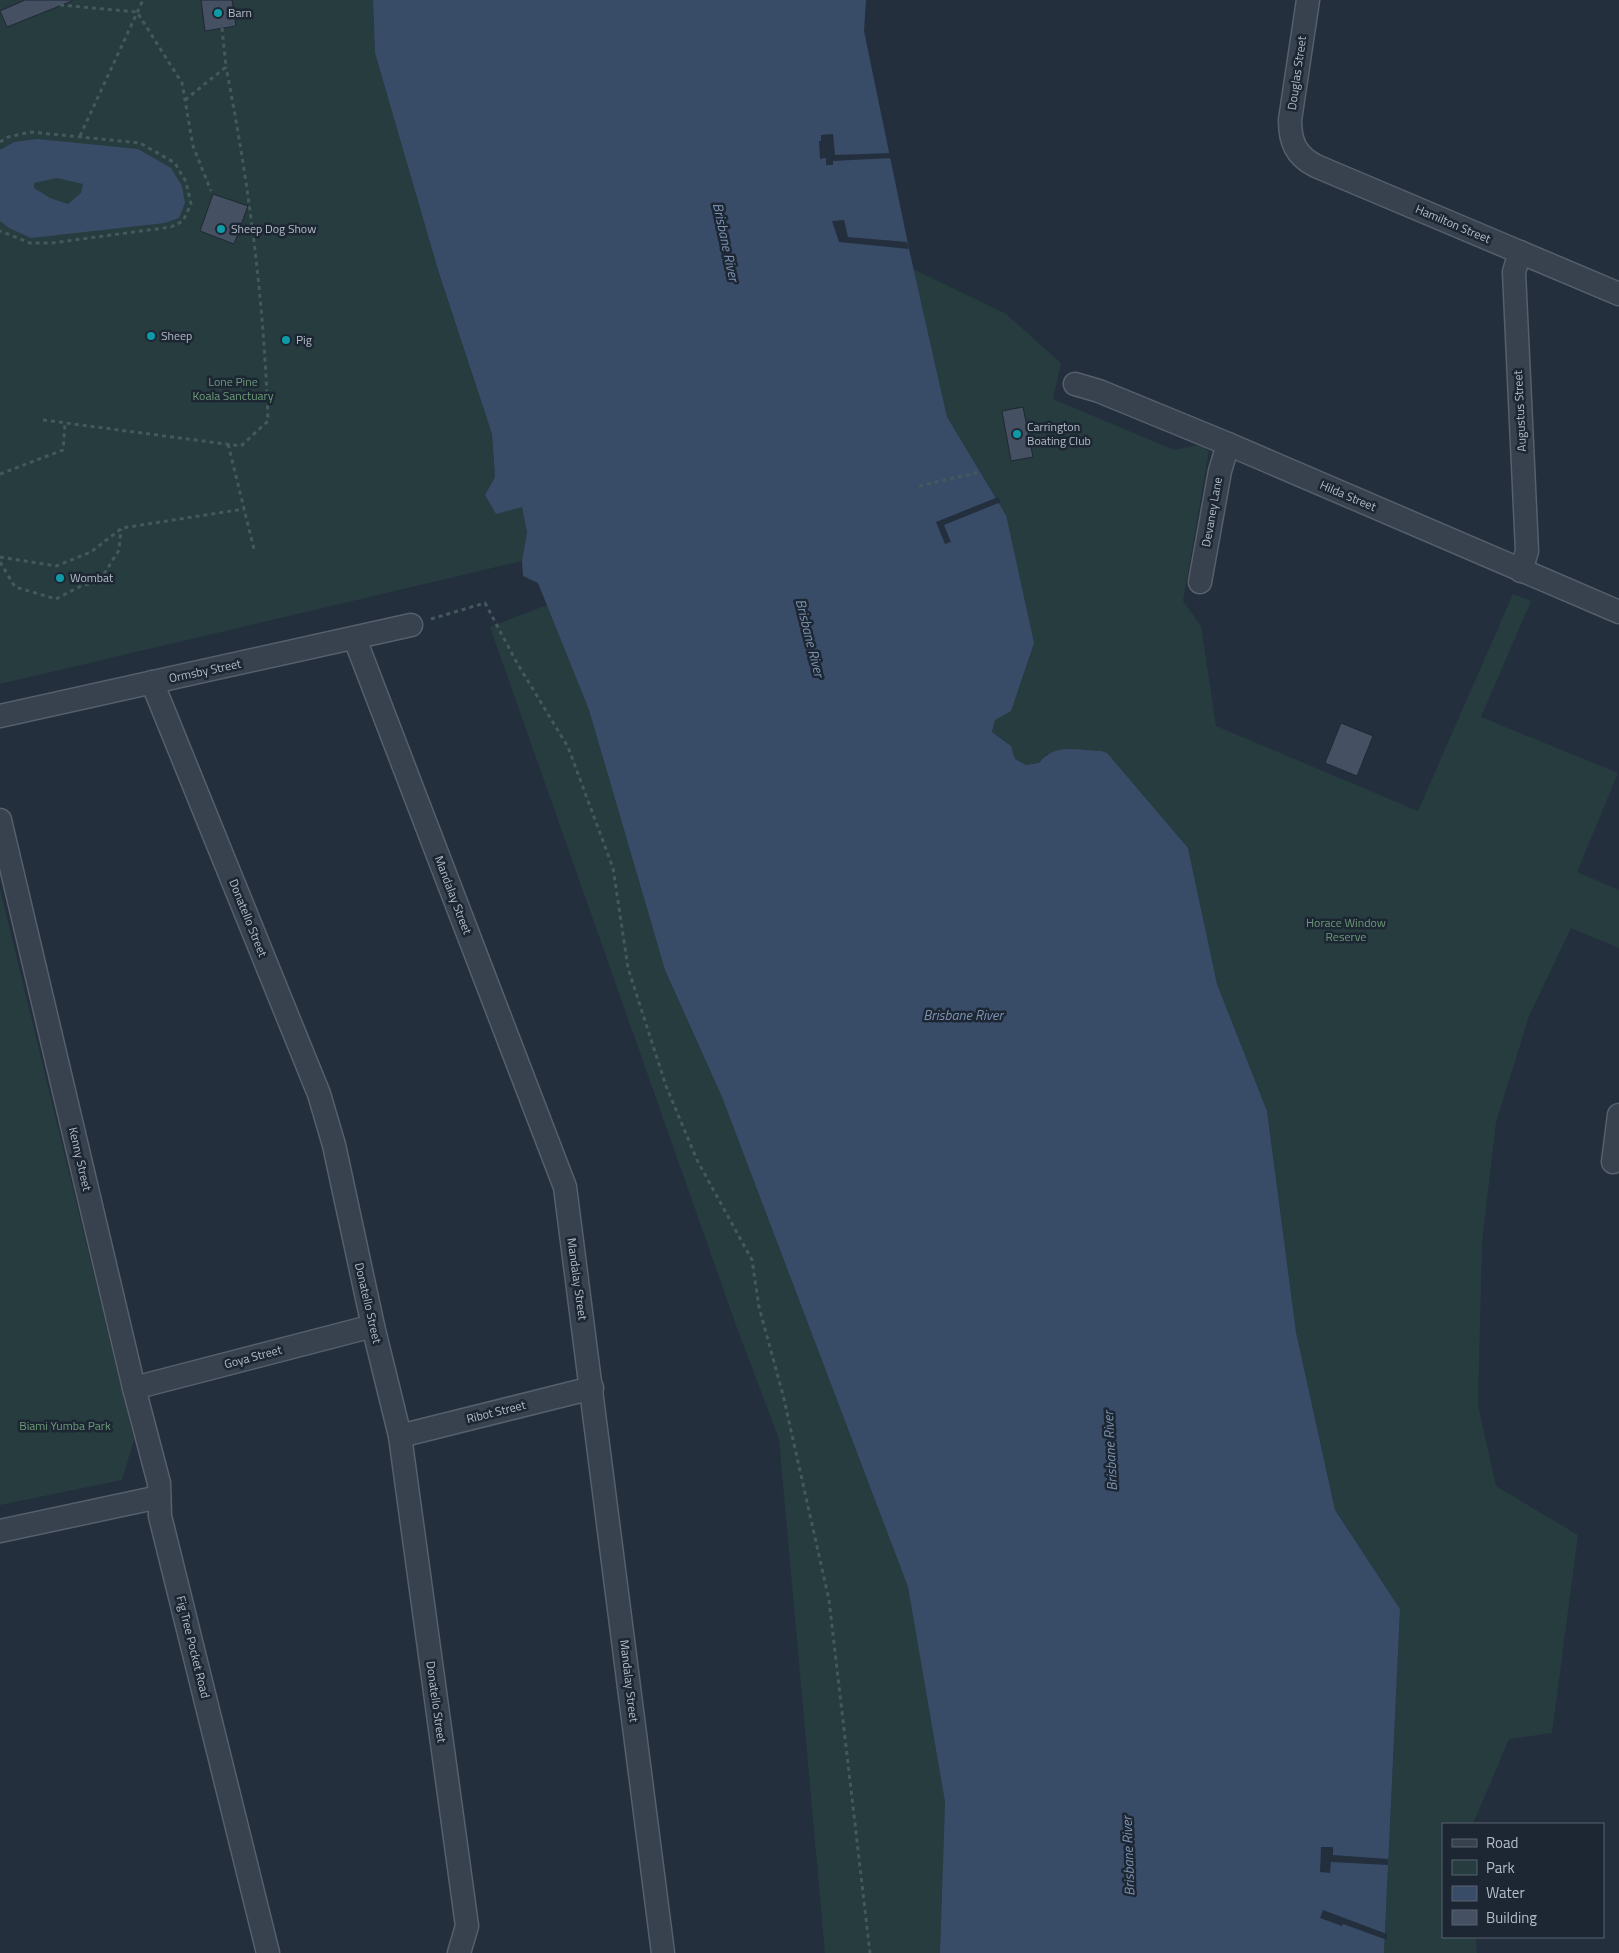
<svg xmlns="http://www.w3.org/2000/svg" width="1619" height="1953" viewBox="0 0 1619 1953" font-family="'Titillium Web',sans-serif">
  <style>
    .green { fill: #263c3f }
    .water { fill: #394c67; fill-rule: evenodd }
    .pier { fill: #242f3e }
    .building { fill: #455162; stroke: #1f2835 }
    .lines { fill: none; stroke-linecap: round; stroke-linejoin: round }
    .minor-casing { stroke: #565f6c; stroke-width: 25 }
    .path { stroke: #44595c; stroke-width: 3; stroke-dasharray: 4 4; stroke-linecap: butt }
    .minor { stroke: #38414e; stroke-width: 22 }
    .culture-dot { fill: #0f9aa8; stroke: #1d2633; stroke-width: 2 }
    .labels { text-anchor: middle; stroke-width: 5; stroke-linejoin: round; paint-order: stroke }
    .poi-label { font-size: 12px; fill: #b4bcc9; stroke: #1d2633; text-anchor: start }
    .street-label { font-size: 12px; fill: #b4bcc9; stroke: #1d2633 }
    .park-label { font-size: 12px; fill: #6b9a76; stroke: #1d2633 }
    .water-label { font-size: 14px; font-style: italic; fill: #7c92b1; stroke: #1d2633 }
  </style>
  <rect width="100%" height="100%" fill="#242f3e"/>
  <g class="green">
    <polygon points="0,0 373,0 375,53 438,270 492,434 495,477 485,495 522,507 527,532 522,561 0,684"/>
    <polygon points="913,269 1006,314 1061,363 1053,399 1174,450 1199,445 1209,451 1183,601 1201,626 1216,726 1418,811 1513,594 1531,601 1481,717 1618,773 1577,872 1619,890 1619,948 1571,928 1529,1016 1496,1122 1482,1243 1478,1405 1496,1486 1578,1535 1552,1733 1509,1739 1473,1824 1443,1824 1443,1937 1476,1937 1477,1953 1384,1953 1400,1609 1335,1510 1296,1332 1267,1111 1217,984 1188,848 1101,751 1046,754 1039,763 1026,765 1015,759 1011,746 992,732 995,720 1006,515 947,417"/>
    <polygon points="547,605 589,710 665,970 722,1097 908,1587 945,1802 940,1953 825,1953 779,1439 737,1328 490,627"/>
    <polygon points="0,889 134,1440 122,1480 0,1505"/>
  </g>
  <g class="water">
    <path d="M 373,0 L 866,0 L 864,31 L 909,249 L 947,417 L 1006,515 L 1034,643 L 1011,711 L 995,720 L 992,732 L 1011,746 L 1015,759 L 1026,765 L 1039,763 C 1055,742 1078,751 1101,751 L 1107,753 L 1188,848 L 1217,984 L 1267,1111 L 1296,1332 L 1335,1510 L 1400,1609 L 1384,1953 L 940,1953 L 945,1802 L 908,1587 L 722,1097 L 665,970 L 589,710 L 538,583 L 523,576 L 522,561 L 527,532 L 522,507 L 496,514 L 485,495 L 495,477 L 492,434 L 438,270 L 375,53 Z"/>
    <path d="M 37,139 L 138,149 L 171,168 L 182,186 L 185,203 L 179,218 L 165,223 L 31,238 L 9,228 L 0,221 L 0,150 L 14,142 ZM 57,178 L 83,184 L 81,193 L 68,204 L 50,198 L 34,188 L 34,183 Z"/>
  </g>
  <g class="pier">
    <polygon points="833,134 835,155 891,153 892,158 833,161 833,165 826,165 826,158 820,159 819,141 821,141 821,135"/>
    <polygon points="844,220 848,237 907,242 909,249 839,242 832,221"/>
    <polygon points="998,497 1001,502 944,525 951,542 945,544 936,522"/>
    <polygon points="1321,1847 1333,1847 1333,1855 1388,1859 1388,1865 1331,1862 1330,1873 1320,1872"/>
    <polygon points="1323,1910 1387,1934 1387,1940 1343,1924 1342,1926 1320,1918"/>
  </g>
  <g class="building">
    <polygon points="25,0 72,0 72,1 7,27 0,11"/>
    <polygon points="201,0 232,0 236,26 205,31"/>
    <polygon points="213,194 248,206 234,244 200,231"/>
    <polygon points="1023,407 1033,457 1011,461 1002,411"/>
    <polygon points="1341,723 1373,736 1357,776 1325,763"/>
  </g>
  <g class="lines">
    <g class="minor-casing">
      <g id="minor">
        <path d="M 1308,0 L 1290,120 C 1290,142 1296,156 1316,166 L 1619,294"/>
        <polyline points="1520,252 1514,272 1527,551 1521,571"/>
        <polyline points="1075,384 1099,391 1228,444 1619,612"/>
        <polyline points="1200,582 1220,471 1228,444"/>
        <polyline points="355,639 565,1187 663,1953"/>
        <polyline points="152,682 319,1094 334,1145 373,1326 400,1436 467,1926 459,1953"/>
        <polyline points="0,716 411,625"/>
        <polyline points="0,820 134,1388 159,1483 160,1516 268,1953"/>
        <polyline points="1613,1162 1619,1115"/>
        <polyline points="134,1388 373,1326"/>
        <polyline points="400,1436 592,1388"/>
        <polyline points="0,1531 159,1497"/>
      </g>
    </g>
    <g class="path">
      <polyline points="60,5 137,12 182,83 193,146 211,191"/>
      <polyline points="185,100 226,67 222,28"/>
      <polyline points="80,136 143,0"/>
      <polyline points="0,142 8,137 31,132 140,143 175,163 186,182 191,204 183,221 171,227 52,243 30,243 0,231"/>
      <path d="M 43,420 L 241,446 L 268,421 C 264,301 249,184 226,67"/>
      <polyline points="228,444 254,549"/>
      <polyline points="0,474 63,450 65,423"/>
      <polyline points="919,486 980,472"/>
      <polyline points="0,557 56,566 91,552 122,528 244,509"/>
      <polyline points="0,562 15,587 56,599 81,586 99,582 119,550 121,529"/>
      <polyline points="431,619 485,603 517,663 568,747 613,868 628,968 666,1086 697,1160 752,1260 759,1307 783,1395 829,1600 870,1953"/>
    </g>
    <use href="#minor" class="minor"/>
  </g>
  <g class="culture-dot">
    <circle cx="218" cy="13" r="5"/>
    <circle cx="221" cy="229" r="5"/>
    <circle cx="151" cy="336" r="5"/>
    <circle cx="286" cy="340" r="5"/>
    <circle cx="1017" cy="434" r="5"/>
    <circle cx="60" cy="578" r="5"/>
  </g>
  <g class="labels">
    <g class="poi-label">
      <text x="228" y="17">Barn</text>
      <text x="231" y="233">Sheep Dog Show</text>
      <text x="161" y="340">Sheep</text>
      <text x="296" y="344">Pig</text>
      <text x="1027" y="431">Carrington<tspan x="1027" dy="14">Boating Club</tspan></text>
      <text x="70" y="582">Wombat</text>
    </g>
    <g class="street-label">
      <text transform="translate(1297 73) rotate(-82)" y="4">Douglas Street</text>
      <text transform="translate(1453 224) rotate(23)" y="4">Hamilton Street</text>
      <text transform="translate(1520 411) rotate(-93)" y="4">Augustus Street</text>
      <text transform="translate(1348 496) rotate(23)" y="4">Hilda Street</text>
      <text transform="translate(1212 512) rotate(-80)" y="4">Devaney Lane</text>
      <text transform="translate(205 671) rotate(-12)" y="4">Ormsby Street</text>
      <text transform="translate(453 895) rotate(69)" y="4">Mandalay Street</text>
      <text transform="translate(248 918) rotate(68)" y="4">Donatello Street</text>
      <text transform="translate(80 1159) rotate(77)" y="4">Kenny Street</text>
      <text transform="translate(577 1279) rotate(82)" y="4">Mandalay Street</text>
      <text transform="translate(368 1303) rotate(77)" y="4">Donatello Street</text>
      <text transform="translate(253 1357) rotate(-15)" y="4">Goya Street</text>
      <text transform="translate(496 1412) rotate(-14)" y="4">Ribot Street</text>
      <text transform="translate(193 1647) rotate(76)" y="4">Fig Tree Pocket Road</text>
      <text transform="translate(629 1681) rotate(83)" y="4">Mandalay Street</text>
      <text transform="translate(436 1702) rotate(82)" y="4">Donatello Street</text>
    </g>
    <g class="park-label">
      <text x="233" y="386">Lone Pine<tspan x="233" dy="14">Koala Sanctuary</tspan></text>
      <text x="1346" y="927">Horace Window<tspan x="1346" dy="14">Reserve</tspan></text>
      <text x="65" y="1430">Biami Yumba Park</text>
    </g>
    <g class="water-label">
      <text transform="translate(726 242) rotate(78)" y="5">Brisbane River</text>
      <text transform="translate(810 638) rotate(76)" y="5">Brisbane River</text>
      <text x="963" y="1020">Brisbane River</text>
      <text transform="translate(1110 1451) rotate(-93)" y="5">Brisbane River</text>
      <text transform="translate(1128 1856) rotate(-92)" y="5">Brisbane River</text>
    </g>
  </g>
  <rect x="1442" y="1823" width="162" height="115" fill="#1d2633" stroke="#59626f"/>
  <rect x="1452" y="1839" width="25" height="8" fill="#38414e" stroke="#59626f"/>
  <text x="1486" y="1848" font-size="15" fill="#b4bcc9">Road</text>
  <rect x="1452" y="1860" width="25" height="15" fill="#263c3f" stroke="#59626f"/>
  <text x="1486" y="1873" font-size="15" fill="#b4bcc9">Park</text>
  <rect x="1452" y="1886" width="25" height="15" fill="#394c67" stroke="#59626f"/>
  <text x="1486" y="1898" font-size="15" fill="#b4bcc9">Water</text>
  <rect x="1452" y="1910" width="25" height="15" fill="#455162" stroke="#59626f"/>
  <text x="1486" y="1923" font-size="15" fill="#b4bcc9">Building</text>
</svg>
